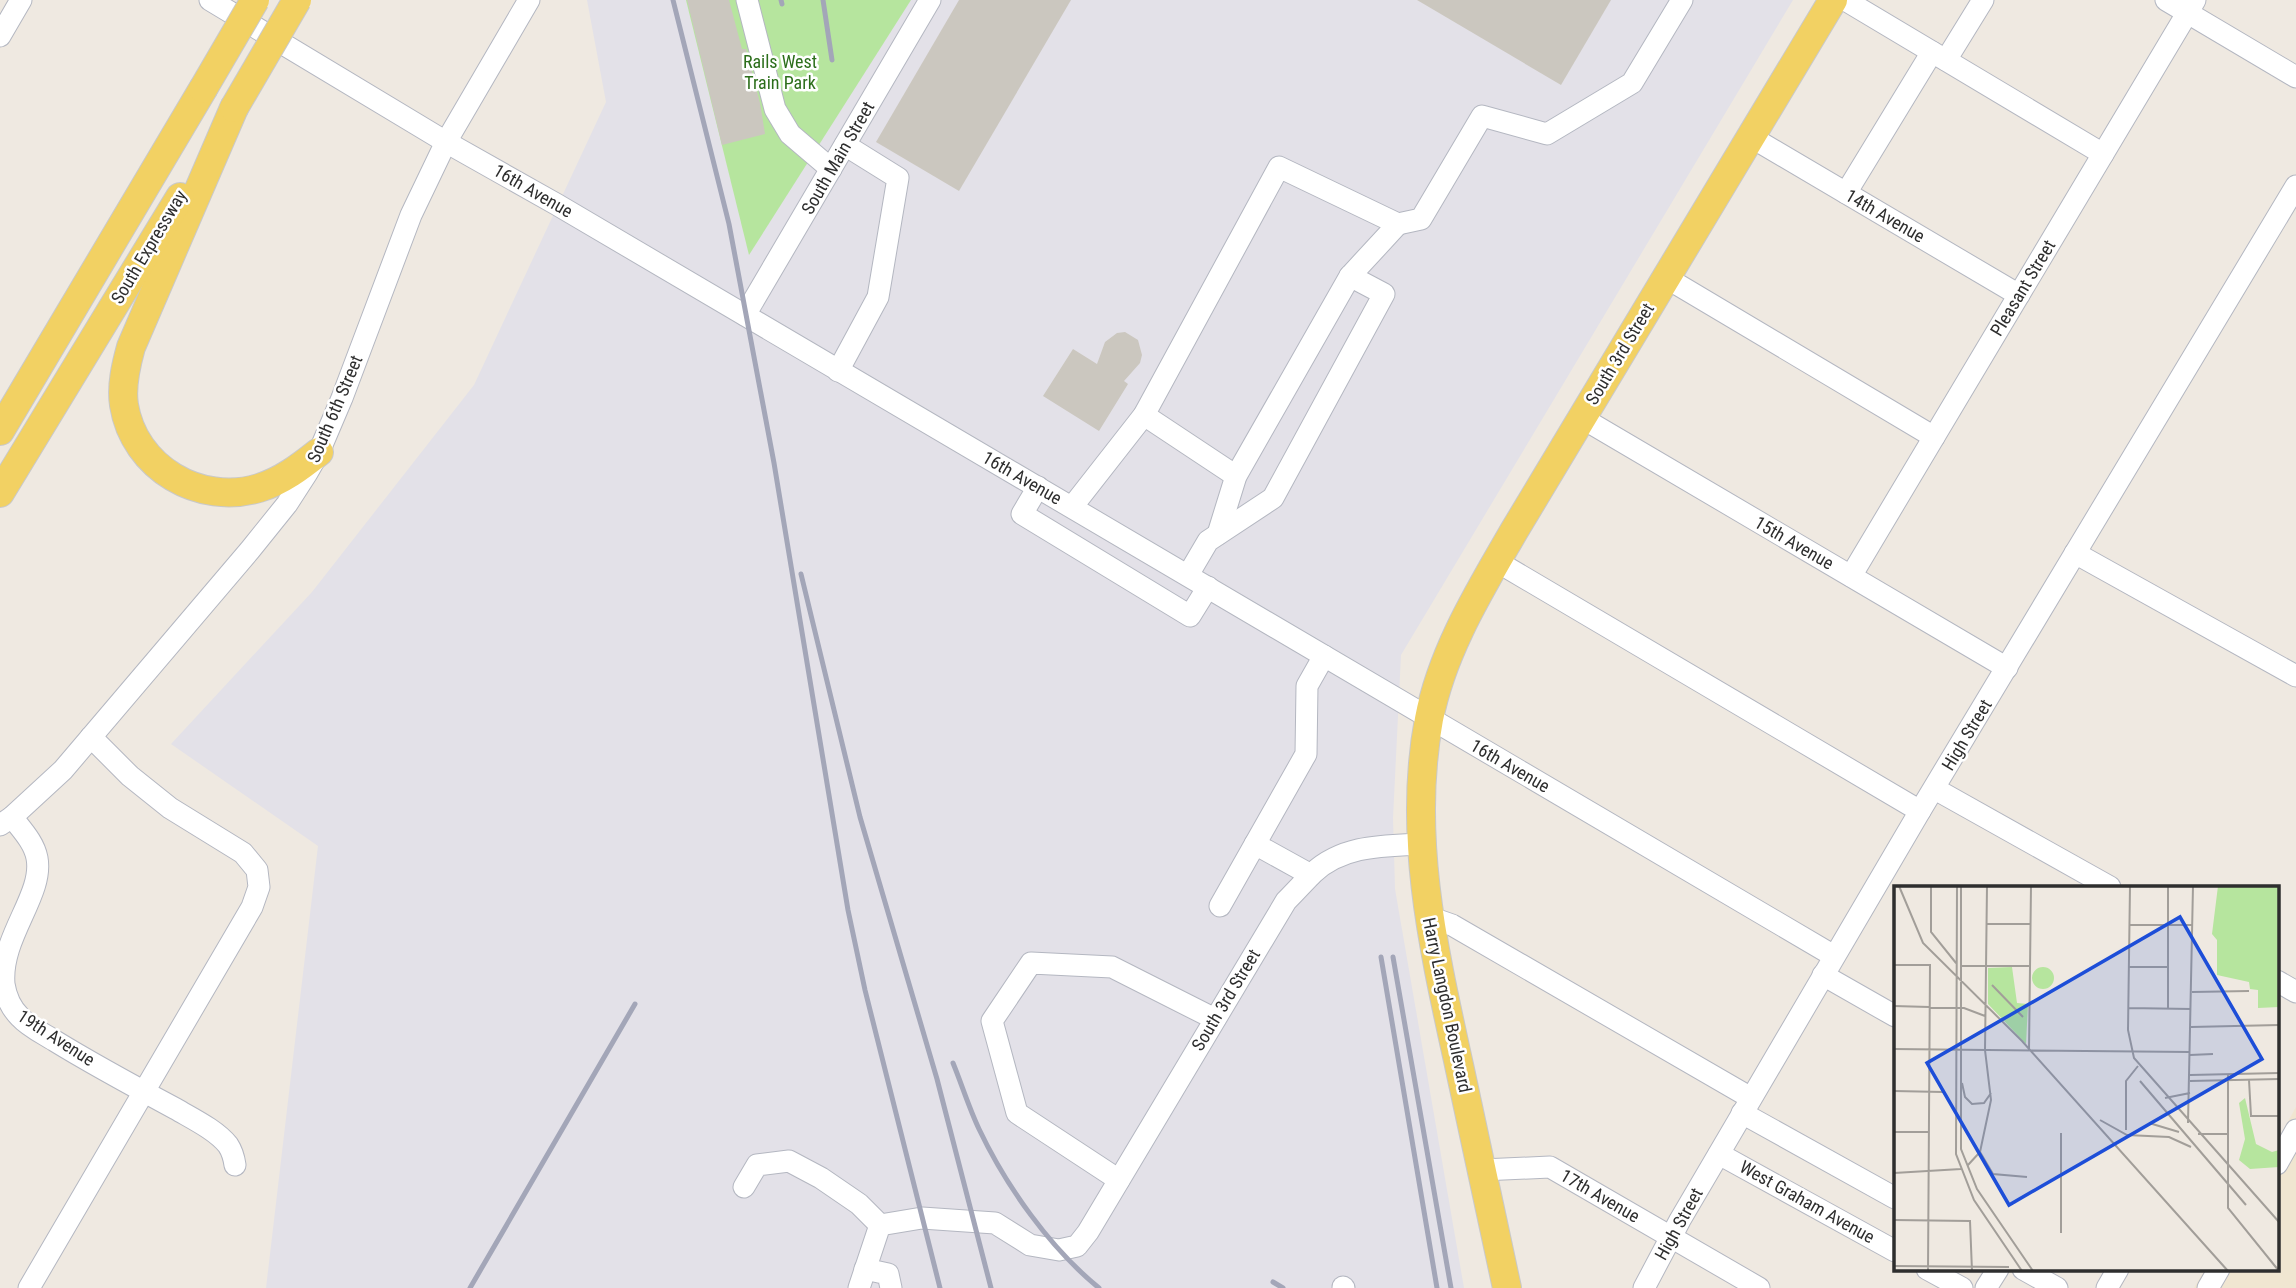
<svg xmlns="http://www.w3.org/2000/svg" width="2296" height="1288" viewBox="0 0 2296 1288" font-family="'Roboto Condensed',sans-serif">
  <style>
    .industrial { fill: #e3e1e8 }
    .education { fill: #f0e6d1 }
    .green { fill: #b6e59e }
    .building { fill: #cbc7bf }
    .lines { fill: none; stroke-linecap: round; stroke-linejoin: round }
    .minor-casing { stroke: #b4b7c1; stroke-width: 23 }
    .major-casing { stroke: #c9c9c9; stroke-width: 30 }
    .minor { stroke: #fff; stroke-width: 21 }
    .major { stroke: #f2d163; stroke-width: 28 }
    .rail { stroke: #a3a6b8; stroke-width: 5 }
    .major-bridge-casing { stroke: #c9c9c9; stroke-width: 30; stroke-linecap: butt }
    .major-bridge { stroke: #f2d163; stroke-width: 28 }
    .labels { text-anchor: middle; stroke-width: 5; stroke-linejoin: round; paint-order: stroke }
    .park-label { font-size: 18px; fill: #2c6e1b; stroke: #fff }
    .street-label { font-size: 18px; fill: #2e2e2e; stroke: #fff }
    .inset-road { fill: none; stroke: #a29e99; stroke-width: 2 }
    .view { fill: #1d4ed8; fill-opacity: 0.15; stroke: #1d4ed8; stroke-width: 3.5 }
    .inset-edge { fill: none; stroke: #2e2e2e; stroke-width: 3.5 }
  </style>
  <rect width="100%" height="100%" fill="#efe9e1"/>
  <polygon class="industrial" points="587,0 1793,0 1401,655 1393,818 1395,889 1464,1288 266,1288 318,846 171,744 312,592 474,385 606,102"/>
  <polygon class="education" points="2296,1107 2296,1288 2194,1288 2205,1269 2277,1269 2277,1141"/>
  <polygon class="green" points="686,0 911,0 749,255"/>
  <g class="building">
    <polygon points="687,0 729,0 742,49 746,49 749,60 760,103 765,134 722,145"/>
    <polygon points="959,0 1071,0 959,191 876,142"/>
    <polygon points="1417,0 1611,0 1561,85"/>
    <polygon points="1125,332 1138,340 1142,355 1140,363 1124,381 1128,384 1099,431 1043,396 1073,349 1097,364 1105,342 1117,333"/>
  </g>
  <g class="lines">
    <g class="minor-casing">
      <g id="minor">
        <polyline points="210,0 446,142 556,204 1834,956"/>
        <polyline points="747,0 775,109 790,134 831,169"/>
        <polyline points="1845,0 2103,154"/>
        <polyline points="2166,0 2296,77"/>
        <polyline points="0,36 21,0"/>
        <polyline points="1946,60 1983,0"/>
        <polyline points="1751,137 2019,295"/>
        <polyline points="1846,193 1932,52"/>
        <polyline points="1665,277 1934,437"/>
        <polyline points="745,315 930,0"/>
        <polyline points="838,371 878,297 898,178 845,145"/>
        <polyline points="1144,415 1236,476"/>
        <polyline points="1582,418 2007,668"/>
        <polyline points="1038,487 1022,514 1190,616 1208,587"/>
        <polyline points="1072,507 1144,415 1279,167 1398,224 1421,219 1482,116 1547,134 1632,83 1682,0"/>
        <polyline points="1218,534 1236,476 1350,276"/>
        <polyline points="2075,553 2296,676"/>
        <polyline points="1496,561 1920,811"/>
        <polyline points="1188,575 1208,541 1273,498 1384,294 1350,276 1398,224"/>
        <polyline points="1851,576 2195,0"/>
        <polyline points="1935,789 2110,887"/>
        <path d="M 12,817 C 21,829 34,842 37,858 C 44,895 0,937 4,984 C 6,997 11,1008 20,1017 C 29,1027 44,1034 55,1041 C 94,1065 135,1087 176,1109 C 193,1119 216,1130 228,1145 C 232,1151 234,1158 235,1165"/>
        <polyline points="0,825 12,817 63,770 250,550 287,504 307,473 319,452 342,398 411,215 446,142 529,0"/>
        <polyline points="1255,844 1311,875"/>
        <polyline points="1220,906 1306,754 1307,686 1324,656"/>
        <polyline points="1429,917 1452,925 1751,1098"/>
        <polyline points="1823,975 1895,1016"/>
        <polyline points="2277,981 2296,992"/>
        <polyline points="1742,1113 1895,1198"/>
        <polyline points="1719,1154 1895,1251"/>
        <polyline points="2277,1164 2296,1130"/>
        <polyline points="1482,1170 1550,1167 1759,1288"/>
        <polyline points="1119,1180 1017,1113 992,1021 1031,963 1112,967 1215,1019"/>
        <polyline points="744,1187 757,1165 789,1161 821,1178 859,1204 880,1225"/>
        <polyline points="865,1269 888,1274 891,1288"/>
        <polyline points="1927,1269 1962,1288"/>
        <polyline points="2023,1269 2057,1288"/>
        <polyline points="1343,1287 1344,1288"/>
        <polyline points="29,1288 252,907 259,887 257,870 243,853 170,808 130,776 91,737"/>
        <path d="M 859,1288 L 880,1225 L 922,1218 L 995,1223 L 1030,1245 L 1059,1250 L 1077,1246 L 1088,1232 L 1286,901 C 1295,892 1304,882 1313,873 C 1343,845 1383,846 1421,844"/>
        <polyline points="1644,1288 1680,1220 1920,811 2296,186"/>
        <polyline points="1986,1288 1998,1269"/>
        <polyline points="2107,1288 2118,1269"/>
        <polyline points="2208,1288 2219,1269"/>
      </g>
    </g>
    <g class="major-casing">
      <g id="major">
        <path d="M 234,108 L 131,347 C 126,365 121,386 124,405 C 134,468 200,506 259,488 C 282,481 300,467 319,452"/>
        <polyline points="0,431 203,89"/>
        <polyline points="0,493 180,197"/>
        <path d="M 1507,1288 C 1491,1214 1475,1139 1459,1065 C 1434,951 1407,836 1429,719 C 1442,651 1480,590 1514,531 L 1833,0"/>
      </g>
    </g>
    <use href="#minor" class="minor"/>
    <use href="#major" class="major"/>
    <g class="rail">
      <polyline points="673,0 729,224 774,463 848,910 865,990 940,1288"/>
      <polyline points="781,0 782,4"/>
      <polyline points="823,0 832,60"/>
      <polyline points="801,574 860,817 937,1079 991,1288"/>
      <polyline points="1381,957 1437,1288"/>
      <polyline points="1393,957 1451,1288"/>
      <path d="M 953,1063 C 962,1085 969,1108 979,1129 C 1006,1186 1050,1248 1099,1288"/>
      <polyline points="1273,1282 1283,1288"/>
      <polyline points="470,1288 635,1004"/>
    </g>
    <g class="major-bridge-casing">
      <g id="major-bridge">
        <polyline points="203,89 255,0"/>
        <polyline points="234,108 297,0"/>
      </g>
    </g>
    <use href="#major-bridge" class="major-bridge"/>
  </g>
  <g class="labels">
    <g class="park-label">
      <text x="780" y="68">Rails West<tspan x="780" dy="21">Train Park</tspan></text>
    </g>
    <g class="street-label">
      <text transform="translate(838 158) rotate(-60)" y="6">South Main Street</text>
      <text transform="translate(533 191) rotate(30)" y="6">16th Avenue</text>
      <text transform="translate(1885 216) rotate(30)" y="6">14th Avenue</text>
      <text transform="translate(149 247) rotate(-59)" y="6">South Expressway</text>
      <text transform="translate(2023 288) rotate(-59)" y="6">Pleasant Street</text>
      <text transform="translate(1620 354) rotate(-59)" y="6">South 3rd Street</text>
      <text transform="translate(335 409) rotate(-67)" y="6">South 6th Street</text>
      <text transform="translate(1022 478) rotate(30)" y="6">16th Avenue</text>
      <text transform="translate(1794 543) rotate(30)" y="6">15th Avenue</text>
      <text transform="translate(1967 735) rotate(-59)" y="6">High Street</text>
      <text transform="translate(1510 766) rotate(30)" y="6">16th Avenue</text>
      <text transform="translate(1226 1000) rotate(-59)" y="6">South 3rd Street</text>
      <text transform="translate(1447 1005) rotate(78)" y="6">Harry Langdon Boulevard</text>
      <text transform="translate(56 1038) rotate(33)" y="6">19th Avenue</text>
      <text transform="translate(1600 1196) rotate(30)" y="6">17th Avenue</text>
      <text transform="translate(1807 1202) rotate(29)" y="6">West Graham Avenue</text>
      <text transform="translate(1679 1224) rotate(-61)" y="6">High Street</text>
    </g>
  </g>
  <g transform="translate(1894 886)">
    <rect width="385" height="385" fill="#efe9e1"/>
    <path d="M 324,0 L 385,0 L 385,121 L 364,122 L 364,104 L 356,103 L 355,96 L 323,89 L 323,54 L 318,48 ZM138 92a11 11 0 1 1 22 0a11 11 0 1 1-22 0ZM 118,81 L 123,117 L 134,118 L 132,158 L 94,118 L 94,82 ZM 351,212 L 362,258 L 378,266 L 385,264 L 385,281 L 356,283 L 345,274 L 351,253 L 345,217 Z" fill="#b6e59e"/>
    <path class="inset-road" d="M 5,0 L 29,57 L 128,155 L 334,385M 37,0 L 37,46 L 62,77M 63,0 L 62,268 L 80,314 L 128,385M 67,0 L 67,263 L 83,303 L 139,385M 236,0 L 234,144 L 240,172 L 385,336M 274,0 L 274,123M 93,38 L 136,38M 236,39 L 298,39M 0,79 L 36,79 L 34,385M 68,80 L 136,80M 235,81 L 275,81M 98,99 L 129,131M 298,106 L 355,105M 0,120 L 70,122 L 91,130M 234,122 L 297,123M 297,141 L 385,139M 0,163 L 296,166M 135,164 L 137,0M 296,169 L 319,168M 334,188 L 334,322 L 385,385M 296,189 L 385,187M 355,194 L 357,230 L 385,230M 246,195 L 352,319M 296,195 L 385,193M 68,197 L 71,211 L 78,218 L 90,217 L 97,207M 0,205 L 49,206M 271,212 L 296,207M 206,234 L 233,249 L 275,251 L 297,261M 255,237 L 285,246M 294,237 L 299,0M 232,244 L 232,195 L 244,180M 0,246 L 35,246M 167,247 L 167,347M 304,248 L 334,248M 86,266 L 99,288 L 133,291M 74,279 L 86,266 L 97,214 L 91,164 L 93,0M 0,287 L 67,283M 0,334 L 76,335 L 78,385M 0,380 L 115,381"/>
    <path class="view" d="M 286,31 L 368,173 L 115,319 L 33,177 Z"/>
    <rect width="385" height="385" class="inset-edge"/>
  </g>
</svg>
